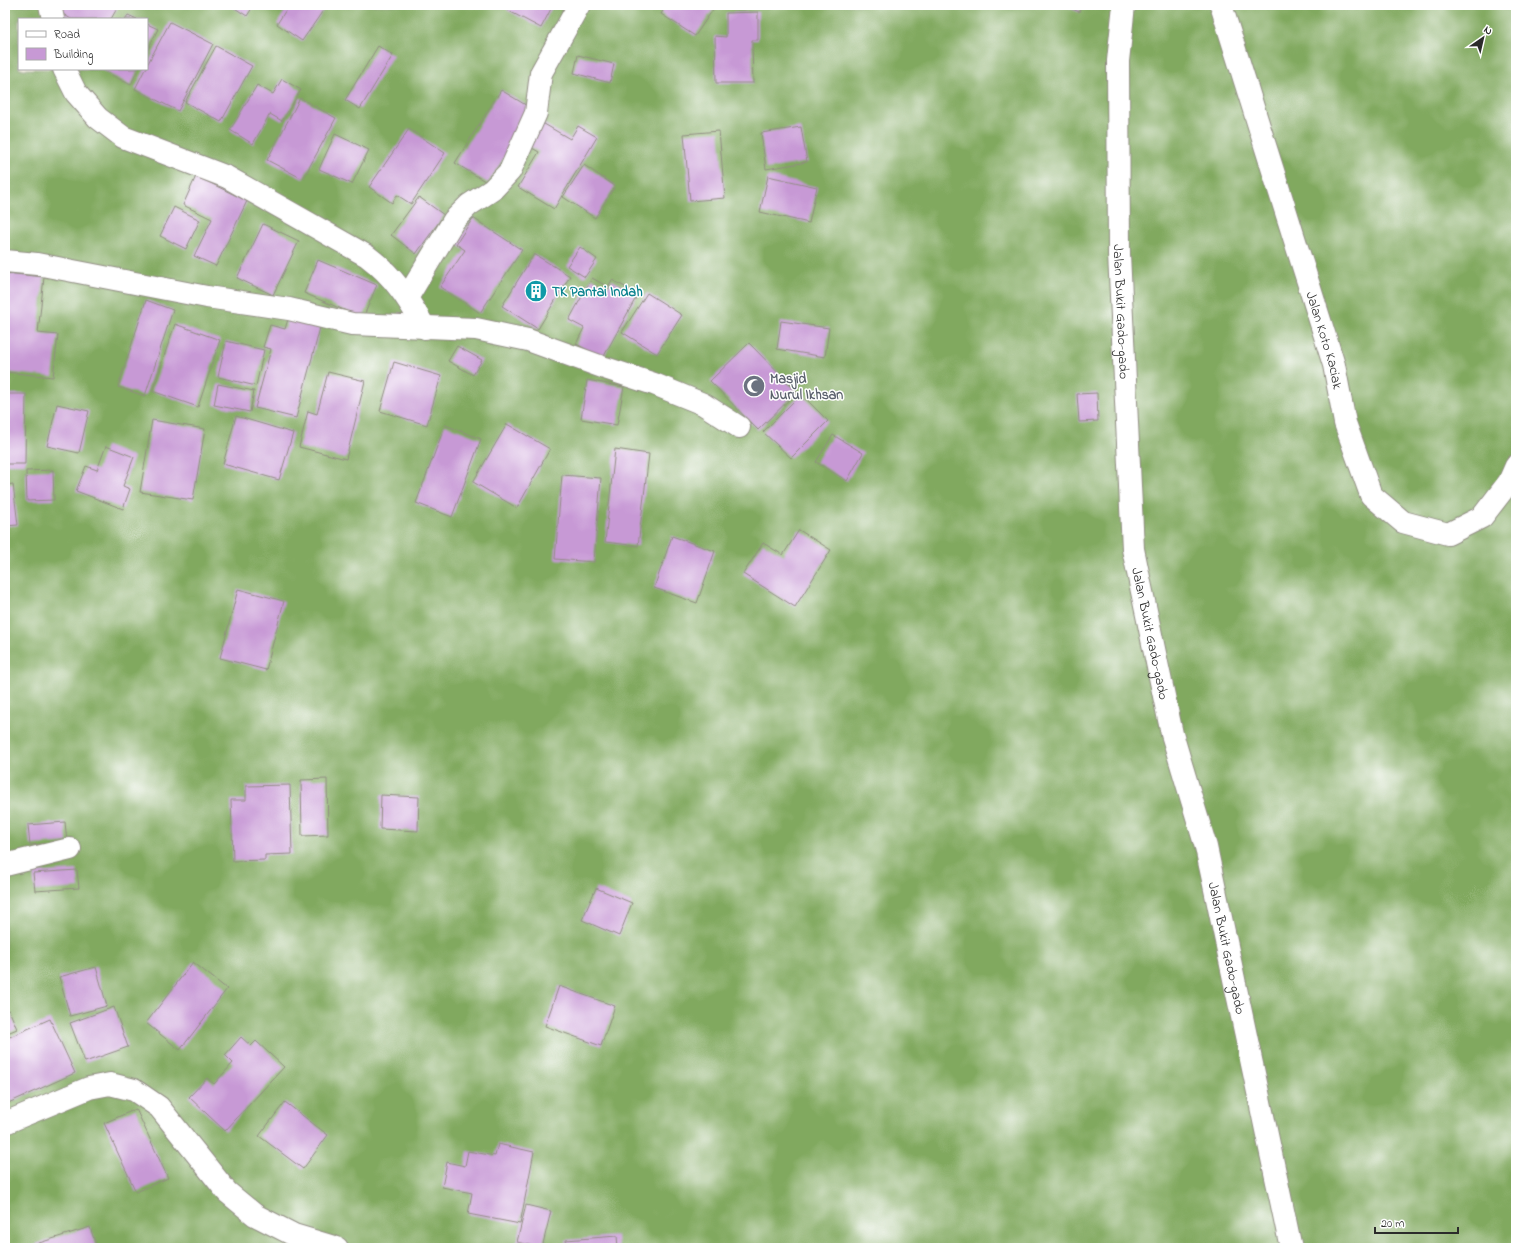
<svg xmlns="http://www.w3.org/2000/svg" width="1521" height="1253" viewBox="0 0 1521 1253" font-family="'Indie Flower',sans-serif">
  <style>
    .forest { fill: #81a95f; stroke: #566a45; fill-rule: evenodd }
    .building { fill: #c799d5 }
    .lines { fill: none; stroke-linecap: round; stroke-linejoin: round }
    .street-casing { stroke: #908c82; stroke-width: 24 }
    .secondary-casing { stroke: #908c82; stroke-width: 24 }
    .street { stroke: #fff; stroke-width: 22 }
    .secondary { stroke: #fff; stroke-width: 22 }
    .labels { text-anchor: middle; stroke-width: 3; stroke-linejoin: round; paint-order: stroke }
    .culture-label { font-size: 14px; font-weight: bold; fill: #0d838f; stroke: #fff; text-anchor: start }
    .street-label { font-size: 14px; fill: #2b2b2b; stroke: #fff }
    .worship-label { font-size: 14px; font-weight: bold; fill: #5b616d; stroke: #fff; text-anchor: start }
  </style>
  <rect width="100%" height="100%" fill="#fff"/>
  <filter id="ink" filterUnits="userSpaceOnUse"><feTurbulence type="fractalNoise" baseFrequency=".025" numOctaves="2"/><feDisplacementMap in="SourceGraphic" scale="8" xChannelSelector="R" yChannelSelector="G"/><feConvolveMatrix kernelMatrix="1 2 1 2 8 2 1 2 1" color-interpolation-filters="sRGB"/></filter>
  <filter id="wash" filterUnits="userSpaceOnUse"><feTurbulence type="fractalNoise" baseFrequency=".012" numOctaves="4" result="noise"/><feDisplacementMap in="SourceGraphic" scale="16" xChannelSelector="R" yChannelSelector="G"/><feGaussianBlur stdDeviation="0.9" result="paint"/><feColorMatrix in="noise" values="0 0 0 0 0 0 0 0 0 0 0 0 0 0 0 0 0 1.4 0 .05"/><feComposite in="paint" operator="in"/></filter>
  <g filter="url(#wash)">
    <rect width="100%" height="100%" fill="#f6ecda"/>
    <path class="forest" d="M 5,5 L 1516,5 L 1516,1248 L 5,1248 ZM 19,19 L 147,19 L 147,69 L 19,69 Z"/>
    <g id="blocks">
      <g class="building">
        <polygon points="58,5 119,5 111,19 71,19 55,9"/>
        <polygon points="230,5 254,5 247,16"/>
        <polygon points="289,5 327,5 302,41 277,24"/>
        <polygon points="510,5 553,5 541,28 507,10"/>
        <polygon points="666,5 716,5 695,36 661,14"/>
        <polygon points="1064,5 1082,5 1079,12"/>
        <polygon points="758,12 758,40 752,40 753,83 716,83 715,36 726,37 726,13"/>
        <polygon points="128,15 137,19 125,19"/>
        <polygon points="170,22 213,44 178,111 135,89 145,69 147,69 147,65"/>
        <polygon points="147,24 158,29 147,51"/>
        <polygon points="216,46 252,66 221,122 185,102"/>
        <polygon points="378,46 393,55 360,109 345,100"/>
        <polygon points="578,55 614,64 610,83 574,73"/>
        <polygon points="100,69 138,69 131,85"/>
        <polygon points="282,79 301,90 282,121 270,114 253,144 230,130 257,85 273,94"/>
        <polygon points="501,90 534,110 488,183 455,163"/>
        <polygon points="300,98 336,118 303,179 267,160"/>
        <polygon points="539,121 570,139 578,126 597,137 554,209 518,187 539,152 525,144"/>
        <polygon points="801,127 807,162 766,169 761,133"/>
        <polygon points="409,129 445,153 411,204 397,195 392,203 369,187"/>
        <polygon points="719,131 725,198 690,201 684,134"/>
        <polygon points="335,134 369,150 352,184 319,169"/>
        <polygon points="584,165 615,186 595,218 563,197"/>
        <polygon points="196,176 247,201 216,266 194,256 212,219 183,205"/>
        <polygon points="768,176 817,187 809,223 760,212"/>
        <polygon points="419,197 444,215 416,254 391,235"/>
        <polygon points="174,207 200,220 186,249 160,236"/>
        <polygon points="473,218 522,250 480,313 440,287 465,250 456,244"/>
        <polygon points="263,224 299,241 273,295 237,278"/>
        <polygon points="580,247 597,259 585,277 567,266"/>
        <polygon points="534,254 570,276 538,329 502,306"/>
        <polygon points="318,260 377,285 363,318 304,293"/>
        <polygon points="5,273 44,277 38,333 58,335 53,377 5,372"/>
        <polygon points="592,278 608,287 612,280 638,294 603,358 576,344 584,328 569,320"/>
        <polygon points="647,293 682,315 657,354 622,332"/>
        <polygon points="146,300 173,310 145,396 118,387"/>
        <polygon points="288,319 320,328 296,418 255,408 271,349 263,347 270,325 285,329"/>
        <polygon points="781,321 829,328 825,357 777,349"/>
        <polygon points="175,324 220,340 198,407 152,391"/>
        <polygon points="226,341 264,350 256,386 218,377"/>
        <polygon points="749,343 797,392 758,430 710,381"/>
        <polygon points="457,346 482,360 473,375 448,361"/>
        <polygon points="394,362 441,376 427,425 380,411"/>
        <polygon points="328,372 365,381 346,459 299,447 308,411 317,414"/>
        <polygon points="587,380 624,387 617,425 581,419"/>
        <polygon points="218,384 254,391 250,412 214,405"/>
        <polygon points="1097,393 1098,421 1079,422 1077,394"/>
        <polygon points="5,394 26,394 25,464 5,464"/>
        <polygon points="801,394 828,421 791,458 763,432"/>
        <polygon points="57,404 89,411 79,453 47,446"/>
        <polygon points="236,416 293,433 279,480 223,464"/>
        <polygon points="152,420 205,429 193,500 140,492"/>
        <polygon points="507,424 550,449 517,508 473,482"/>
        <polygon points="445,425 481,439 452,517 416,503"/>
        <polygon points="833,435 863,453 847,481 816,462"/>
        <polygon points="106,446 134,457 123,486 130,489 123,509 76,491 86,466 97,470"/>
        <polygon points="615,449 649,454 638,546 605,542"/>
        <polygon points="53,470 54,500 27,501 26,471"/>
        <polygon points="562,475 601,478 594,562 555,559"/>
        <polygon points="13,484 18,525 5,526 5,485"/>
        <polygon points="799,530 831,550 795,607 743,574 763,543 783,555"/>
        <polygon points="672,536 715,551 697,603 654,588"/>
        <polygon points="238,589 284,601 266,670 220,658"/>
        <polygon points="327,779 328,835 302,836 301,780"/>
        <polygon points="290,785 292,854 265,855 265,860 233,861 231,800 246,800 246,786"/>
        <polygon points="381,795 419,797 418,831 380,829"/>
        <polygon points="65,822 67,842 30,845 28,825"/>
        <polygon points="77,870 79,888 35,891 33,873"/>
        <polygon points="596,888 632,903 619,936 582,920"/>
        <polygon points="193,962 227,989 180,1050 146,1023"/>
        <polygon points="96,967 107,1006 70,1016 59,977"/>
        <polygon points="559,986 615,1006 601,1046 545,1026"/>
        <polygon points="114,1007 128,1047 85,1062 70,1023"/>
        <polygon points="9,1010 17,1029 5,1034 5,1012"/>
        <polygon points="50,1019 75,1073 6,1104 5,1101 5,1039"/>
        <polygon points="241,1037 251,1046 256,1041 284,1067 225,1131 189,1097 207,1078 214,1084 233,1063 225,1055"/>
        <polygon points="285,1102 328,1135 303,1169 259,1136"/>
        <polygon points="136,1109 168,1178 136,1192 104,1123"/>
        <polygon points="498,1144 534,1152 520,1224 468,1214 472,1193 442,1187 447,1162 465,1166 468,1151 495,1156"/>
        <polygon points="526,1205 551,1211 542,1248 517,1242"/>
        <polygon points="90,1227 97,1248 38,1248 36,1244"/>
        <polygon points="617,1236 618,1248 567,1248 566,1240"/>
        <polygon points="5,1237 9,1246 5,1248"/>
      </g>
    </g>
  </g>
  <g filter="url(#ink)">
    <use href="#blocks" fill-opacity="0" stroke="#908c82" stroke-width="1"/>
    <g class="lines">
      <g class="street-casing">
        <g id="street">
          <polyline points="50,5 53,19"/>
          <path d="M 64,69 L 76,93 L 98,118 L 123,137 L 227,177 L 367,256 C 395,277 408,299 425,328"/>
          <polyline points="5,261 37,264 207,297 289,309 352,324 476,329 528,340 605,368 654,384 703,404 739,427"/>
          <polyline points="407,298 454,220 469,205 492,190 510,171 536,113 541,73 579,5"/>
          <polyline points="5,865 70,849"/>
          <polyline points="5,1123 89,1088 110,1084 134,1090 159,1107 227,1192 255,1215 294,1235 337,1248"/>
        </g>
      </g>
      <g class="secondary-casing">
        <g id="secondary">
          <path id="s1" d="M 1124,5 L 1118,61 L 1119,254 L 1133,549 L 1172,734 L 1206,847 L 1291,1248"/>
          <path id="s2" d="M 1221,5 L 1334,365 L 1345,423 L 1371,495 L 1403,522 L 1448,534 L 1482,517 L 1509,482 L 1516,466"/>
        </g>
      </g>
      <use href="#street" class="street"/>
      <use href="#secondary" class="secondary"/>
    </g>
  </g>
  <defs>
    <g id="building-disc" transform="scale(1.15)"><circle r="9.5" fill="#0f9aa8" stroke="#fff"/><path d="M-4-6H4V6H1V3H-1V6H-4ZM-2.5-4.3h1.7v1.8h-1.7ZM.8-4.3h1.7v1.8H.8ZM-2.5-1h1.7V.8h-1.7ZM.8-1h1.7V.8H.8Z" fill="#fff"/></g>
    <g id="mosque-disc" transform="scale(1.15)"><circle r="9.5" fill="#6b7280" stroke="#fff"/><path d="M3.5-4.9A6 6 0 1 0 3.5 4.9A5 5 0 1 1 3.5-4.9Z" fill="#fff"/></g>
  </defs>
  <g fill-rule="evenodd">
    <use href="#building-disc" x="536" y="291"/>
    <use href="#mosque-disc" x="754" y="386"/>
  </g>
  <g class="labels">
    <g class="culture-label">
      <text x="552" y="296">TK Pantai Indah</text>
    </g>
    <g class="street-label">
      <text dy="5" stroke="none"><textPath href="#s1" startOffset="307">Jalan Bukit Gado-gado</textPath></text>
      <text dy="5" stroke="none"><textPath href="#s2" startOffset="351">Jalan Koto Kaciak</textPath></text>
      <text dy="5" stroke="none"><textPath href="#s1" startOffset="631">Jalan Bukit Gado-gado</textPath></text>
      <text dy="5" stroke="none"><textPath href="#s1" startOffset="955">Jalan Bukit Gado-gado</textPath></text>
    </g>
    <g class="worship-label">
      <text x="770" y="383">Masjid<tspan x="770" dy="16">Nurul Ikhsan</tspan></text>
    </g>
  </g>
  <rect width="1521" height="1253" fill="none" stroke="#fff" stroke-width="20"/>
  <rect x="18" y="18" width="130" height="52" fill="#ffffff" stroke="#aaaaaa"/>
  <rect x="26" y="31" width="20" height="6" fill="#ffffff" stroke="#aaaaaa"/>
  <text x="54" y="38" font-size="12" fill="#2b2b2b">Road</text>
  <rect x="26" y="48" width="20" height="12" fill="#c799d5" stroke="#aaaaaa"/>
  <text x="54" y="58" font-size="12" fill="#2b2b2b">Building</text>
  <g transform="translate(1483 38) rotate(34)" stroke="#ffffff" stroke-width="3" paint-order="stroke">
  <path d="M0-3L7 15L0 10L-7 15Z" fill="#2b2b2b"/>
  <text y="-6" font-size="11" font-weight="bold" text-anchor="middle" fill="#2b2b2b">N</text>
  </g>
  <path d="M1375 1227v6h83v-6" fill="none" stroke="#2b2b2b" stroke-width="2"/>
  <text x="1381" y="1227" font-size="12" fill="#2b2b2b" stroke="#ffffff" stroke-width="3" paint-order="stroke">20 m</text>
</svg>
